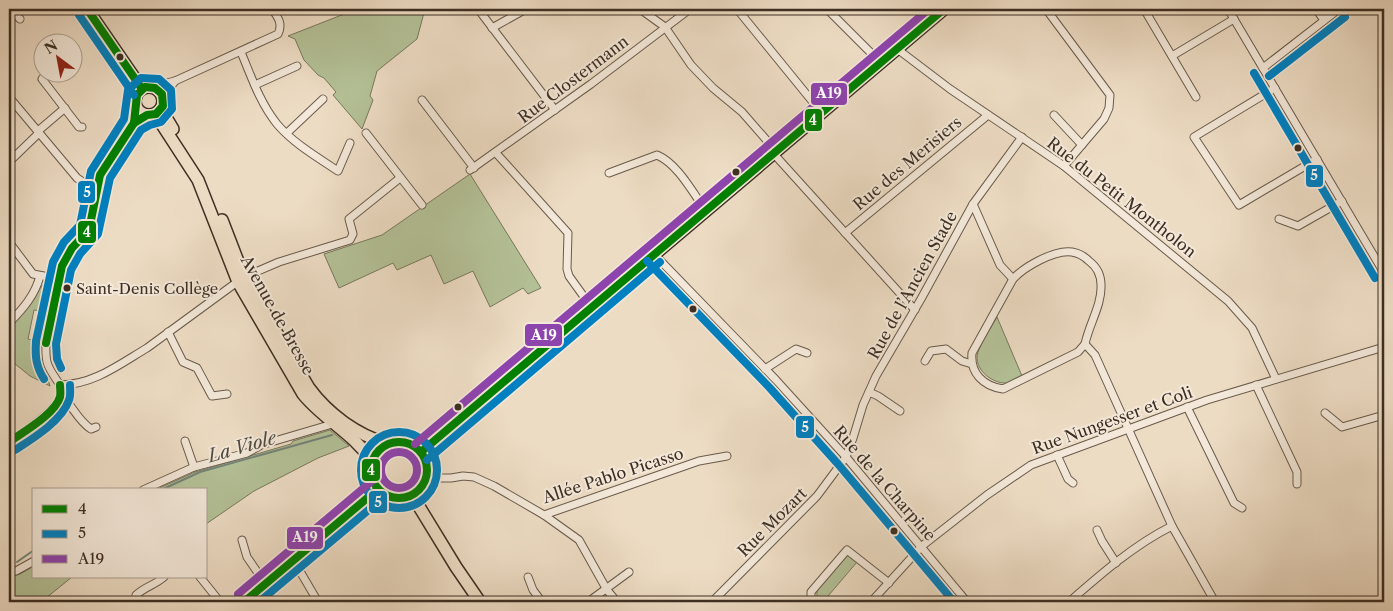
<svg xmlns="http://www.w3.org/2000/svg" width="1393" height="611" viewBox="0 0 1393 611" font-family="'Libre Caslon Text',serif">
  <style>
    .green { fill: #b4c197; stroke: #78785d }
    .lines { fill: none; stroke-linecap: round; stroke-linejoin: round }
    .stream { stroke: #748479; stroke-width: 2 }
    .street-casing { stroke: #695a4b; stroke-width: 9 }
    .primary-casing { stroke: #3d2f23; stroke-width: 14 }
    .street { stroke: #f3e8d9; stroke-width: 7 }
    .primary { stroke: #eddcc4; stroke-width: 11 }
    .bus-1-casing { stroke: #f3e8d9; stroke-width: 11 }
    .bus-2-casing { stroke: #f3e8d9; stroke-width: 11 }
    .bus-3-casing { stroke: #f3e8d9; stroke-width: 11 }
    .bus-1 { stroke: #008000; stroke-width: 8 }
    .bus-2 { stroke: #0080c0; stroke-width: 8 }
    .bus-3 { stroke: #8e44ad; stroke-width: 8 }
    .bus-dot { fill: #3d2f23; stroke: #f3e8d9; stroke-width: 2 }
    .labels { text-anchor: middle; stroke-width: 4; stroke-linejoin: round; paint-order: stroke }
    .bus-label { font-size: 15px; fill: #3d2f23; stroke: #f3e8d9; text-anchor: start }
    .street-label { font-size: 16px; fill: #3d2f23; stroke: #f3e8d9 }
    .water-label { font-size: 18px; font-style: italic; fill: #4f4b40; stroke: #f3e8d9 }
    .line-badge { stroke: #f3e8d9; stroke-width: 2 }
    .badge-label { font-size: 14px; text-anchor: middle; font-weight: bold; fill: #fff }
  </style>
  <rect width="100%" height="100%" fill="#eddcc4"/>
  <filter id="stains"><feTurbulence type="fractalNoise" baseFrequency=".004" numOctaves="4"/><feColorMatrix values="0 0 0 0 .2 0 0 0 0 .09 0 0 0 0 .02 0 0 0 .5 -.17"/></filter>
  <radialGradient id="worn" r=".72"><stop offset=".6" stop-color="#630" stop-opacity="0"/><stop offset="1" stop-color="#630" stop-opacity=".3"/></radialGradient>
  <g class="green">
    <polygon points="357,9 425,9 417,39 377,71 370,96 373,100 362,129 333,95 336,92 324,78 318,75 304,60 295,39 288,36"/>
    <polygon points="470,174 541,288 528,294 523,288 490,307 473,271 444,284 431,255 397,270 393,263 339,288 324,254 382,235"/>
    <path d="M 46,281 L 51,282 L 42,311 L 34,310 L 28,339 L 41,342 C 33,370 44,364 50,386 L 30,376 L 9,359 L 9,327 Z"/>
    <path d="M 997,317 L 1022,376 C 1017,378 1011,382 1007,383 C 993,384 976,371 977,356 C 978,347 992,326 997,317 Z"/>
    <polygon points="330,430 349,446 318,458 254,491 206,524 206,490 155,490 195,472 291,444 293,441"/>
    <polygon points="850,555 857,562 823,602 817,602 817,589 845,556"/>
    <polygon points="34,566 34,577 72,577 41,602 9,602 9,577 20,574"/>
  </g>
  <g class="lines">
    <g class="stream">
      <polyline points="161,490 200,472 332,435"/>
      <polyline points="17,562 34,550"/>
    </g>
    <g class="street-casing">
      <g id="street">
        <polyline points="10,9 20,19"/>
        <polyline points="478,9 555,110"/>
        <polyline points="640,9 665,27 691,65 713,88 742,112 776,151"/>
        <polyline points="737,9 821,112"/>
        <polyline points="827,9 880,62"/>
        <polyline points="1046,9 1110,95 1109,108 1104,119 1064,166"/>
        <polyline points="1144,9 1196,97"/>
        <polyline points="1228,9 1384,273"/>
        <polyline points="1316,9 1324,20"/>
        <polyline points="492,28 526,9"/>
        <polyline points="896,48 950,89 1064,166 1228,301 1252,328 1276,379"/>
        <path d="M 241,52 C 251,76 260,103 277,124 C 293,143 317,157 338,171 L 350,143"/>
        <polyline points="1172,56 1234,19"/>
        <polyline points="1263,68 1339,9"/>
        <polyline points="46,74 42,79 79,127 82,127"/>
        <polyline points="255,85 297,66"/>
        <path d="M 151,87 L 175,81 L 278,34 C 283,24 278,17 272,9"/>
        <polyline points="1275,88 1194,137 1239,205 1317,159"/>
        <polyline points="9,97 77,178 96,191"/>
        <polyline points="163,98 175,81"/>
        <polyline points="422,100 474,168"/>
        <polyline points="1054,115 1082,145"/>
        <polyline points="134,123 136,106"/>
        <polyline points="38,131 65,108"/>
        <polyline points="287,133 323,99"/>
        <polyline points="366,133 422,205"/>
        <polyline points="496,153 568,233 567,269 569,276 592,308"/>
        <polyline points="773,153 915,310"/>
        <polyline points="9,157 11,160 39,133"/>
        <polyline points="470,170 591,84 690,9"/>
        <path d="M 609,173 L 657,155 C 678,164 693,193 706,211"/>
        <path d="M 973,204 L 1000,265 L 1013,279 C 1024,267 1055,249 1072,252 C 1078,253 1085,257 1089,261 C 1097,267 1101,275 1101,285 C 1102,305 1089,324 1085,344 L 1095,355 L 1172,526 L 1215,602"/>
        <polyline points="1279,219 1298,226 1342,201"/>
        <polyline points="845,233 988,115"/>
        <polyline points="9,242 33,274 60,279"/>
        <polyline points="654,254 776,380 846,457 967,602"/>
        <path d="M 1013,279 L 972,353 C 970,373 983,386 1003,389 L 1078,352 L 1085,344"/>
        <path d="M 9,323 C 23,309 35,295 40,276"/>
        <polyline points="168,332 183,362 197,368 212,396 227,394"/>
        <polyline points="925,361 931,351 946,349 962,361 972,364"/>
        <polyline points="765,369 796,349 807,353"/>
        <path d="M 60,385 C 93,385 120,364 147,348 L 244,277 L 279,262 L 350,240 L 353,234 L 349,219 L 400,178"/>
        <path d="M 60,385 C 48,367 45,365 46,343 L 62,266 L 72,248 L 89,230 L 100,175 L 104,167 L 134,123 L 147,115"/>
        <polyline points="1256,385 1297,472 1297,484"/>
        <polyline points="869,392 878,396 900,411"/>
        <path d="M 60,394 C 72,404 77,420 91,429 L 96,427"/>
        <polyline points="1187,407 1234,503 1242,508"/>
        <polyline points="1325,413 1342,427 1384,415"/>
        <polyline points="185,441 194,467"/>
        <path d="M 9,442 C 22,433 55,412 60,397 C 61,393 60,388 60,385"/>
        <polyline points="1057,455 1068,479 1073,483"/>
        <polyline points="426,478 451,478 463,476 474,477 494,486 544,515 579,540 607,590 617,602"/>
        <polyline points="143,490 194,467 247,453 261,445 329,425 334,420"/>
        <polyline points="544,515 699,461 727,456"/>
        <polyline points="1097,530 1102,541 1116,563"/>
        <polyline points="242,540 247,557 265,583"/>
        <polyline points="294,561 318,602"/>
        <polyline points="9,572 16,571 34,561"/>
        <polyline points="200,577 220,602"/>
        <polyline points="528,577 533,590 542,602"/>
        <path d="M 136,595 C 146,586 155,585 164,577"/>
        <polyline points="588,602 629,572"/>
        <polyline points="712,602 817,496 846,457 853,438 863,405 876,376 921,299 973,204 1022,137"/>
        <polyline points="811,602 811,592 847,550 889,583"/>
        <polyline points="871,602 922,546 987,495 1031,465 1207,400 1384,347"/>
        <path d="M 1069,602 C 1101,574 1134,545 1172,526"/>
      </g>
    </g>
    <g class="primary-casing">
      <g id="primary">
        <polyline points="87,9 142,89"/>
        <circle cx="149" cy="101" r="14"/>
        <polyline points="161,109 173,129"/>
        <path d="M 152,115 L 161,123 L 198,180 L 238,282 L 303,394 C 323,419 353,433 372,461"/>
        <path d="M 222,220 L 244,277 L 309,388 C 328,414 357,435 388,444"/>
        <circle cx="399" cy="470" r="28"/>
        <polyline points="421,452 944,9"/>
        <polyline points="412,495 456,567 480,602"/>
        <polyline points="244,602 378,489"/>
      </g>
    </g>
    <use href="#street" class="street"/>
    <use href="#primary" class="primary"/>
    <g class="bus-1-casing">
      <g id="bus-1">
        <polyline points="87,9 142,89"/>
        <polygon points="145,87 155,88 162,94 163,106 156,114 147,115 134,123 137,95"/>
        <polyline points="46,343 62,266 72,248 89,230 100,175 134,123"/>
        <circle cx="399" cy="470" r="28"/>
        <path d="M 9,442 C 23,432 55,414 60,397 C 61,393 60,389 60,385"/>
        <polyline points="421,452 944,9"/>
        <polyline points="244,602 378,489"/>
      </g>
    </g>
    <g class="bus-2-casing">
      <g id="bus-2">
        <polyline points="79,15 134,95"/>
        <polyline points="1254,73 1375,278"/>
        <polyline points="1269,76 1345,17"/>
        <polyline points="647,261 769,387 838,464 954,602"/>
        <polyline points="36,341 53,262 64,242 80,225 91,171 124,119 128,90 141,78 159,79 171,90 172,109 161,122 150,125 141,130 110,178 98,234 80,254 71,270 56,344 57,359 61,368"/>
        <path d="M 36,342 C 35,356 36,367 44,379"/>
        <circle cx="399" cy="470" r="38"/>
        <path d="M 15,450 C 32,439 62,421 69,400 C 71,395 70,390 70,385"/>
        <polyline points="427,460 660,262"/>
        <polyline points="259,602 384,497"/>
      </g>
    </g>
    <g class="bus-3-casing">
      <g id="bus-3">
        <polyline points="415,444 929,9"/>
        <circle cx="399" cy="470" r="18"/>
        <polyline points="238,594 372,481"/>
      </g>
    </g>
    <use href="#bus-1" class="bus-1"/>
    <use href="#bus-2" class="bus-2"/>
    <use href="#bus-3" class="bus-3"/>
  </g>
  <g class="bus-dot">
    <circle cx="120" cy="57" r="4.5"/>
    <circle cx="1298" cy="148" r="4.5"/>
    <circle cx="736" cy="172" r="4.5"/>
    <circle cx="67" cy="288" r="4.5"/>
    <circle cx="693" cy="309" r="4.5"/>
    <circle cx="458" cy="407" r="4.5"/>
    <circle cx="894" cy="531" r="4.5"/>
  </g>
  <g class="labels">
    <g class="bus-label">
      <text x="76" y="294">Saint-Denis Collège</text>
    </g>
    <g class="street-label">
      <text transform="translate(573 79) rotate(-37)" y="6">Rue Clostermann</text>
      <text transform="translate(907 163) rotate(-40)" y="6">Rue des Merisiers</text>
      <text transform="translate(1122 197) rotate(38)" y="6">Rue du Petit Montholon</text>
      <text transform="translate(912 285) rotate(-61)" y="6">Rue de l’Ancien Stade</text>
      <text transform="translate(278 315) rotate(61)" y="6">Avenue de Bresse</text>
      <text transform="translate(1112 420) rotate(-20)" y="6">Rue Nungesser et Coli</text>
      <text transform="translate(613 475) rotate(-18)" y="6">Allée Pablo Picasso</text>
      <text transform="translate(885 483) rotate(49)" y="6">Rue de la Charpine</text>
      <text transform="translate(772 522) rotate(-45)" y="6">Rue Mozart</text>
    </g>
    <g class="water-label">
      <text transform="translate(242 447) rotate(-16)" y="6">La Viole</text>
    </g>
  </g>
  <g class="line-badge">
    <rect x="810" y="82" width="38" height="24" rx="5" fill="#8e44ad"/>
    <rect x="804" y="108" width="19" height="24" rx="5" fill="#008000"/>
    <rect x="1305" y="164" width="19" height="24" rx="5" fill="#0080c0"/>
    <rect x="77" y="180" width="19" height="24" rx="5" fill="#0080c0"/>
    <rect x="77" y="220" width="20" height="24" rx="5" fill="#008000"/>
    <rect x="524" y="323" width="39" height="24" rx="5" fill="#8e44ad"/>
    <rect x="795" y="415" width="20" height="24" rx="5" fill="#0080c0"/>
    <rect x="361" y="458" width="20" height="24" rx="5" fill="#008000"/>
    <rect x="368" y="490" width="20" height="24" rx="5" fill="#0080c0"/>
    <rect x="286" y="526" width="38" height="24" rx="5" fill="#8e44ad"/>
  </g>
  <g class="badge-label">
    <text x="829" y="98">A19</text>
    <text x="813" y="125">4</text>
    <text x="1314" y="180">5</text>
    <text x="87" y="197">5</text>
    <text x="87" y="237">4</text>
    <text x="544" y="340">A19</text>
    <text x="805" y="432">5</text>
    <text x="371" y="475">4</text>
    <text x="378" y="507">5</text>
    <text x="305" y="542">A19</text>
  </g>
  <rect width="1393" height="611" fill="none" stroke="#eddcc4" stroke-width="30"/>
  <rect x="10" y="10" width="1373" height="591" fill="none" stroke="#3d2f23" stroke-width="2.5"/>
  <rect x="15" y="15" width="1363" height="581" fill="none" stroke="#3d2f23"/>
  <rect x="32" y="488" width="175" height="90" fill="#f3e8d9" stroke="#aa9e90"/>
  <rect x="42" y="505" width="25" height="8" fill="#008000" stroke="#aa9e90"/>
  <text x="78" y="514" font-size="15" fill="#3d2f23">4</text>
  <rect x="42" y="530" width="25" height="8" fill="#0080c0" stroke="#aa9e90"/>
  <text x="78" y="538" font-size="15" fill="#3d2f23">5</text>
  <rect x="42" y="555" width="25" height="8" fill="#8e44ad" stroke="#aa9e90"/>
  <text x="78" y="564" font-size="15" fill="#3d2f23">A19</text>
  <g transform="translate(58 58) rotate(328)"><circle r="24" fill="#f3e8d9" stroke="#aa9e90"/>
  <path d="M0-4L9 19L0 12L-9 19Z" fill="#8f2418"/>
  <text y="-8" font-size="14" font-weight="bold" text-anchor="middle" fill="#3d2f23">N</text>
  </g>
  <rect width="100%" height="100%" filter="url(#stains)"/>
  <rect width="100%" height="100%" fill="url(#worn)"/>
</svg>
